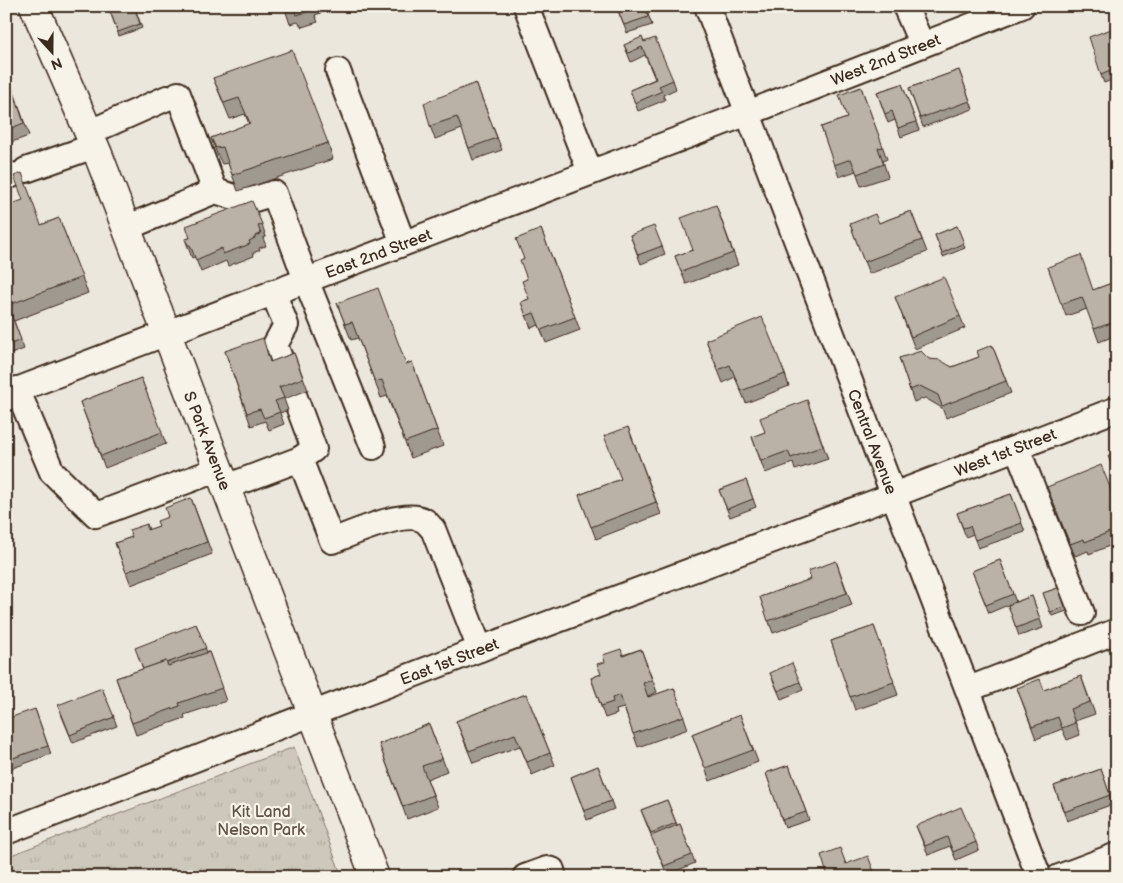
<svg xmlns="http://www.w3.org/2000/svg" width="1123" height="883" viewBox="0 0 1123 883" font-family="'Balsamiq Sans',sans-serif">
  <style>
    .park { fill: url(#park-tufts); stroke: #84796d }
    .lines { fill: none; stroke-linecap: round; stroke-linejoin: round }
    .minor-casing { stroke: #3b2a1e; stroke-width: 28 }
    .major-casing { stroke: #3b2a1e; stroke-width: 31 }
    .minor { stroke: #f7f3e8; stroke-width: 24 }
    .major { stroke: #f7f3e8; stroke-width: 28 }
    .wall { fill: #a09990; stroke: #3b2a1e }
    .building { fill: #bab2a7; stroke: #3b2a1e }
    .labels { text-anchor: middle; stroke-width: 4.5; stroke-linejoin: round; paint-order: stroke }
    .street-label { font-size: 16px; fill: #3b2a1e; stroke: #f7f3e8 }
    .park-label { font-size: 16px; fill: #605246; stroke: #f7f3e8 }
  </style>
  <defs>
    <pattern id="park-tufts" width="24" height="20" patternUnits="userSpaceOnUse" patternTransform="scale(1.25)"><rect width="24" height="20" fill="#cec8bc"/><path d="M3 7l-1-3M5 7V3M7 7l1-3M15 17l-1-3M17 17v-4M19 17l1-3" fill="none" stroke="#b2aca1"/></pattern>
  </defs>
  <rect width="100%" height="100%" fill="#ece7dc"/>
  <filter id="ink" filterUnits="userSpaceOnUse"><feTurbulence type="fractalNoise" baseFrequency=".02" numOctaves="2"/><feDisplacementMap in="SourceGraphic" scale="10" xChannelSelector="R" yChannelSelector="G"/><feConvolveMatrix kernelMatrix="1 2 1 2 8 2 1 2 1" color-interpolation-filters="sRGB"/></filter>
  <g filter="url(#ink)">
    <polygon class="park" points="294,747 342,877 6,877 6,857"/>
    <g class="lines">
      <g class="minor-casing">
        <g id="minor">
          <polyline points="526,6 590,172"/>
          <path id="s1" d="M 707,6 L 1039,877"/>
          <polyline points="905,6 922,45"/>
          <polyline points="338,71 403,243"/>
          <polyline points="178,94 215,191"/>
          <polyline points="88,133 167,98"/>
          <polyline points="26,170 94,146"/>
          <polyline points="6,177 12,175"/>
          <polyline points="126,228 215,191 248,201 274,193 306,280 373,447"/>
          <polyline points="273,292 286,325 275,345 285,371"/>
          <polyline points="17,389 52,472 96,515 219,469"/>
          <path id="s2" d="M 6,394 L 748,113 L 1022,6"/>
          <polyline points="294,395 314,449 300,459"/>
          <polyline points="1017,448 1082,613"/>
          <path d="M 226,487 L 300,459 L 332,541 C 352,534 406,508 425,521 C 428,523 430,527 433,529 L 480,649"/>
          <polyline points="969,689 1117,631"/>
          <path id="s3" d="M 6,832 L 480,649 L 870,504 L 1117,409"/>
          <polyline points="525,877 547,869 552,870 554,877"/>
          <polyline points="1059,877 1117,855"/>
        </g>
      </g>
      <g class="major-casing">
        <g id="major">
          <path id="s4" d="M 34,6 L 98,154 L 375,877"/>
        </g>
      </g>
      <use href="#minor" class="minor"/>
      <use href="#major" class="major"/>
    </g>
    <g class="wall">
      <polygon points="108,6 139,6 135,8 142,28 119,36"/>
      <polygon points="284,6 325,6 326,11 315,15 318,22 302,27 298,22 290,24"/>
      <polygon points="616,6 645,6 652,25 627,33"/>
      <polygon points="1117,27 1117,78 1104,83 1101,75"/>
      <polygon points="644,42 673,80 676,89 663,95 665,100 638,111 630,90 655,79 645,55 631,62 624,45"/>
      <polygon points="6,68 29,136 6,144"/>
      <polygon points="959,70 973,109 923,127 909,88"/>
      <polygon points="213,78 328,143 333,159 238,191 228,163 222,164 217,154 211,138 249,124 245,114 230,119"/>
      <polygon points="476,83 502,150 473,160 462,129 435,139 430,126"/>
      <polygon points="902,84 919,130 901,137 895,120 888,123 877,92"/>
      <polygon points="861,87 887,159 883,161 888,177 861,186 856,171 839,177 821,127 847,118"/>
      <polygon points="6,198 12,204 41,225 59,218 88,293 14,321 24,349 6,356"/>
      <polygon points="716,205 738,265 686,284 675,256 693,250"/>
      <polygon points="911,211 927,252 869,274 850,224 879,223"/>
      <polygon points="262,224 266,237 263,238 266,246 259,248 260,250 253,253 254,256 228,266 226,261 201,272 195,257 192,258 185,239"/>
      <polygon points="957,226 965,248 943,257 935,235"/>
      <polygon points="541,229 580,330 546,343 539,325 531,328 521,302 529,299 527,279 524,259"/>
      <polygon points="630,235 662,246 665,254 641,264"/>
      <polygon points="1048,267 1093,290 1117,281 1117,335 1099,342 1087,309 1066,316"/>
      <polygon points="895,297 960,316 965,328 915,349"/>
      <polygon points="337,303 406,364 412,362 443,446 411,458 387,396 381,398 358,338 351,340"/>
      <polygon points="706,340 785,374 789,386 746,403 735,377 723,383"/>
      <polygon points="992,345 1011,393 946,418 942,408 925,398 914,402 899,358 929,359 952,367 979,357"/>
      <polygon points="267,350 271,362 294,353 308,390 284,399 288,410 280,413 284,424 269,430 265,421 251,426 225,351"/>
      <polygon points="141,378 166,444 105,468 80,402"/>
      <polygon points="807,400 828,459 795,470 793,463 765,473 752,437 765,432"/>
      <polygon points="628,427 661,514 596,539 579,495 621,479"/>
      <polygon points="746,480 756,507 730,517 719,490"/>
      <polygon points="1047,487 1117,504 1117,543 1089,554 1088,551 1075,556"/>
      <polygon points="1011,494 1025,532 978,548 973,534 966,537 957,513"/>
      <polygon points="191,498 212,554 131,585 115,543 132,537 147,524 149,530 159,526 168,517"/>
      <polygon points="1000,560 1016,602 1032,596 1043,628 1019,636 1008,605 989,613 972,571"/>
      <polygon points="836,561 852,605 773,633 760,597 811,579"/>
      <polygon points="1058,588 1067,611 1052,616 1043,593"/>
      <polygon points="196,624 207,652 209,652 226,701 184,715 185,718 136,735 116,678 143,669"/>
      <polygon points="874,626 898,695 855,710 831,641"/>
      <polygon points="641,649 657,692 648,696 649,697 674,688 688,729 638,747 624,708 616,710 617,714 605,718 591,678 601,674 623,655"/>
      <polygon points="770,673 800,682 803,690 781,699"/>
      <polygon points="1081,676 1095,714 1075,721 1080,735 1067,740 1062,729 1036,739 1017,688 1044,690"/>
      <polygon points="102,688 117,726 73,743 61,714"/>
      <polygon points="526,694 555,765 532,775 520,746 473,763 456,721"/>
      <polygon points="35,709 51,754 10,769 6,758"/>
      <polygon points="740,715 758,762 710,781 692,734"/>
      <polygon points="429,724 447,771 427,779 438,807 407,819 379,744"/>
      <polygon points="789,765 809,820 785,828 766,773"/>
      <polygon points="598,766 614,809 587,820 571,777"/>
      <polygon points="1101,769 1113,804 1067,821 1054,786"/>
      <polygon points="667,800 677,825 680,824 695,863 667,875 641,810"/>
      <polygon points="916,826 976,842 979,850 956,860 950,846 928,855"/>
    </g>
    <g class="building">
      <polygon points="108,6 134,6 140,24 118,32"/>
      <polygon points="284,6 311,6 313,10 297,15 294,9 286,12"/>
      <polygon points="616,6 645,6 648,17 624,25"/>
      <polygon points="1117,27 1117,68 1101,75 1089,37"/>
      <polygon points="642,37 644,42 655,38 673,80 659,86 662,91 635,103 630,90 656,79 642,47 628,53 624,45"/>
      <polygon points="292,50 328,143 232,175 223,147 216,148 211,138 250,123 239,98 224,103 213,78"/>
      <polygon points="6,69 24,123 6,130"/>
      <polygon points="959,70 970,101 920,118 909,88"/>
      <polygon points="476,83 497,138 469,148 457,117 430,126 424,103"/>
      <polygon points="902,84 916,122 898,128 892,111 885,114 877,92"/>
      <polygon points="861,87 883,147 878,148 884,164 857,174 851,159 834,165 821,127 847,118 839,95"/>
      <polygon points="22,173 41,225 59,218 82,277 6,306 6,198 10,197 12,204 23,200 14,176"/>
      <polygon points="252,201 262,224 258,226 261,234 255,236 255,238 249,241 250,244 223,254 222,248 196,260 190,245 188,245 185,239 190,238 186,226"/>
      <polygon points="716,205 733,253 681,272 675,256 693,250 681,218"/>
      <polygon points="911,211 922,240 864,262 850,224 875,214 879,223"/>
      <polygon points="654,226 662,246 638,255 630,235"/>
      <polygon points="957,226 964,243 942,253 935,235"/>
      <polygon points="541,229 575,317 541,330 534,313 526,316 521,302 529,299 522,281 527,279 520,260 524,259 516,239"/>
      <polygon points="1081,255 1093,290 1117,281 1117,321 1094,329 1082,297 1061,304 1048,267"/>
      <polygon points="944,277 960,316 911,337 895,297"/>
      <polygon points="378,288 406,364 412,362 437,430 405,442 382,380 375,382 352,322 345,324 337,303"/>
      <polygon points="11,314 21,340 6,346 6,315"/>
      <polygon points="762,317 785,374 741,391 730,365 718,370 706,340"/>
      <polygon points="263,338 270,362 294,353 303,378 279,387 284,398 275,401 280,412 264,418 260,409 247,413 225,351"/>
      <polygon points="992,345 1006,381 942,406 938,395 920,386 910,390 899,358 921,351 929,359 940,360 952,367 979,357 977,351"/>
      <polygon points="141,378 162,432 101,456 80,402"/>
      <polygon points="807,400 823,446 791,458 788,451 761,461 752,437 765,432 760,418"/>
      <polygon points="628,427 656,502 591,527 579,495 621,479 604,436"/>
      <polygon points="1117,452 1117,475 1116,476 1108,456"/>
      <polygon points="1101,465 1117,504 1117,529 1085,542 1084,539 1070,544 1047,487"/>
      <polygon points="746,480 753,499 727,509 719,490"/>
      <polygon points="1011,494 1022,523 975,540 970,526 963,528 957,513"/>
      <polygon points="191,498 207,542 126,572 115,543 132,537 129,530 147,524 147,530 159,526 157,521 168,517 165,508"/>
      <polygon points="1000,560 1013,594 986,605 972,571"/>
      <polygon points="836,561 847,593 768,621 760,597 811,579 808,571"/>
      <polygon points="1058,588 1065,607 1050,612 1043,593"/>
      <polygon points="1032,596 1040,619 1016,628 1008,605"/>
      <polygon points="196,624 206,648 167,663 166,661 143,669 135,648"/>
      <polygon points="874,626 894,682 850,697 831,641"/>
      <polygon points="621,649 623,656 641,649 652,680 643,683 648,697 674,688 684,716 633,734 620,695 612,698 613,702 601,706 591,678 601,674 597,664 605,662 603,655"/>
      <polygon points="209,652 222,688 179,703 180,706 132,723 116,678 166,661 168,666"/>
      <polygon points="792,663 800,682 778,691 770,673"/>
      <polygon points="1081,676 1090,702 1070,709 1075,723 1062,728 1058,717 1032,727 1017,688 1040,679 1044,690"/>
      <polygon points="102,688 114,717 70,735 58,705"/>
      <polygon points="526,694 550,753 527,762 515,734 469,751 456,721"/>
      <polygon points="35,709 48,746 7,760 6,758 6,719"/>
      <polygon points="740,715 753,750 705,768 692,734"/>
      <polygon points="429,724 442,759 422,766 433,795 403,807 379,744"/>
      <polygon points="789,765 806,812 782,820 766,773"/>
      <polygon points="598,766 611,801 584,811 571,777"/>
      <polygon points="1101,769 1110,795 1064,812 1054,786"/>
      <polygon points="667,800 676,823 651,833 641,810"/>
      <polygon points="961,807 976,842 953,852 947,837 925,846 916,826"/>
      <polygon points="680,824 692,855 664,866 651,836"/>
      <polygon points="840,848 846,864 868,856 876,877 828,877 821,855"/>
    </g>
  </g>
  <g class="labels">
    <g class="street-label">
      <text dy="6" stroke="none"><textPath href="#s2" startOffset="941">West 2nd Street</textPath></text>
      <text dy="6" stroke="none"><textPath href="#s2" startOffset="398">East 2nd Street</textPath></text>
      <text dy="6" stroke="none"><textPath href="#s4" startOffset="468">S Park Avenue</textPath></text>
      <text dy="6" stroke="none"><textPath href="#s1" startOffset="466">Central Avenue</textPath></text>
      <text dy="6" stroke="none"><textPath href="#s3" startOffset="1069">West 1st Street</textPath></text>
      <text dy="6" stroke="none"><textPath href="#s3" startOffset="475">East 1st Street</textPath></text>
    </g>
    <g class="park-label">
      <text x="261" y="817">Kit Land<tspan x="261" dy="18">Nelson Park</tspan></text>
    </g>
  </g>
  <rect width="1123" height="883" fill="none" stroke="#f7f3e8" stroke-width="25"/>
  <rect x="12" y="12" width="1098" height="858" fill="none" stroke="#3b2a1e" stroke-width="2" filter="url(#ink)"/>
  <g transform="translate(52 52) rotate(159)" stroke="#f7f3e8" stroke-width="4" paint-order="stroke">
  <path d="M0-4L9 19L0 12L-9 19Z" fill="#3b2a1e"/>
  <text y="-8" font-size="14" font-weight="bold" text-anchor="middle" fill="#3b2a1e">N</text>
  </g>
</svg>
